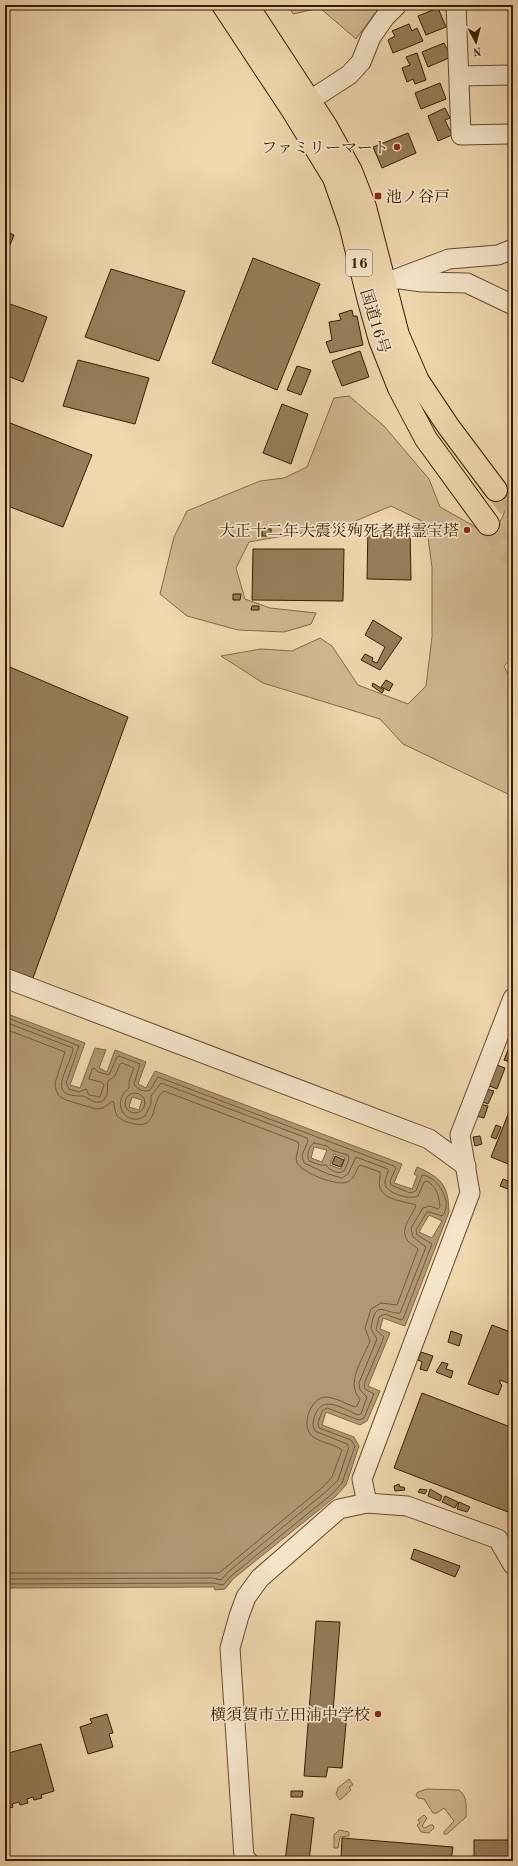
<svg xmlns="http://www.w3.org/2000/svg" width="518" height="1866" viewBox="0 0 518 1866" font-family="'Old Standard TT','Noto Serif JP',serif">
  <style>
    .green { fill: #d1b791; stroke: #846949 }
    .water { fill: #b19773; stroke: #806545; fill-rule: evenodd }
    .lines { fill: none; stroke-linecap: round; stroke-linejoin: round }
    .shore { stroke: #74593a; stroke-width: 1 }
    .building { fill: #977d5b; stroke: #371b01 }
    .highway-tunnel { stroke: #cbb18b; stroke-width: 22; stroke-dasharray: 22 11; stroke-linecap: butt }
    .minor-casing { stroke: #654a2c; stroke-width: 21 }
    .highway-casing { stroke: #371b01; stroke-width: 24 }
    .minor { stroke: #f5e5ca; stroke-width: 19 }
    .highway { stroke: #f0d7ae; stroke-width: 22 }
    .poi-dot { fill: #8f2418; stroke: #f5e5ca; stroke-width: 1.5 }
    .labels { text-anchor: middle; stroke-width: 3.5; stroke-linejoin: round; paint-order: stroke }
    .shield { fill: #f5e5ca; stroke: #70583d; stroke-width: 1 }
    .shield-label { font-size: 15px; font-weight: bold; fill: #371b01 }
    .poi-label { font-size: 16px; fill: #371b01; stroke: #f5e5ca; text-anchor: end }
    .street-label { font-size: 16px; fill: #371b01; stroke: #f5e5ca }
  </style>
  <rect width="100%" height="100%" fill="#f0d7ae"/>
  <filter id="stains"><feTurbulence type="fractalNoise" baseFrequency=".005" numOctaves="4"/><feColorMatrix values="0 0 0 0 .2 0 0 0 0 .09 0 0 0 0 .02 0 0 0 .5 -.17"/></filter>
  <radialGradient id="worn" r=".72"><stop offset=".6" stop-color="#630" stop-opacity="0"/><stop offset="1" stop-color="#630" stop-opacity=".3"/></radialGradient>
  <g class="green">
    <polygon points="288,5 381,5 356,39 320,8 293,14"/>
    <polygon points="349,396 384,426 429,479 440,507 483,531 497,527 503,516 513,485 513,657 504,666 513,685 513,790 508,794 403,744 380,719 263,683 221,656 261,649 292,651 320,638 332,646 358,685 408,704 426,686 432,637 432,567 426,523 391,506 346,525 249,542 236,568 245,599 270,608 316,613 311,624 284,632 238,630 187,616 160,594 174,537 187,511 260,481 284,478 307,467 334,398"/>
    <polygon points="349,1779 353,1785 349,1787 351,1790 340,1800 336,1794 338,1788"/>
    <path d="M 427,1789 L 459,1790 C 468,1797 466,1807 466,1817 L 447,1834 L 444,1834 L 444,1832 L 454,1821 L 444,1808 L 437,1813 L 433,1813 L 424,1799 L 418,1798 L 416,1795 L 418,1792 Z"/>
    <polygon points="424,1815 427,1818 422,1826 425,1828 430,1825 433,1825 434,1828 429,1833 421,1832 417,1825 420,1823 418,1820"/>
    <polygon points="339,1830 349,1832 349,1836 340,1837 338,1848 334,1848 334,1835"/>
  </g>
  <path class="water" d="M 5,1013 L 85,1043 L 70,1085 L 80,1088 L 95,1048 L 106,1050 L 99,1068 L 107,1072 L 115,1050 L 146,1062 L 138,1084 L 146,1088 L 155,1071 L 402,1164 L 394,1183 L 412,1189 L 417,1176 L 414,1174 L 417,1167 C 442,1178 448,1185 449,1212 L 405,1326 L 383,1318 L 380,1329 L 390,1333 L 368,1386 L 380,1391 L 367,1421 L 360,1425 L 326,1412 L 322,1425 L 354,1437 L 359,1446 L 346,1485 L 335,1497 L 233,1579 L 225,1589 L 215,1590 L 214,1587 L 5,1588 ZM 132,1097 L 142,1100 L 139,1110 L 129,1107 ZM 314,1147 L 327,1150 L 322,1162 L 311,1158 ZM 334,1154 L 345,1158 L 341,1169 L 330,1165 ZM 429,1215 L 442,1221 L 432,1238 L 419,1232 Z"/>
  <g class="lines">
    <g class="shore">
      <path d="M 5,1017 L 79,1046 L 66,1083 L 69,1089 L 79,1092 L 86,1089 L 89,1095 L 100,1097 L 104,1085 L 101,1082 L 89,1079 L 92,1069 L 94,1068 L 98,1072 L 109,1075 L 117,1057 L 119,1056 L 140,1064 L 134,1084 C 136,1089 145,1093 150,1090 L 158,1077 L 394,1166 L 396,1168 L 390,1181 L 391,1185 L 410,1193 L 416,1191 L 422,1175 C 438,1176 454,1204 442,1216 L 430,1212 L 427,1212 L 416,1230 L 417,1235 L 432,1244 L 403,1319 L 401,1320 L 385,1314 L 379,1317 L 376,1330 L 384,1337 L 364,1384 L 365,1389 L 374,1394 L 364,1418 L 359,1420 L 327,1408 L 322,1411 L 318,1423 L 319,1428 L 351,1440 L 355,1446 L 342,1483 L 332,1494 L 231,1576 L 223,1585 L 213,1583 L 5,1584"/>
      <path d="M 5,1022 L 73,1048 C 73,1060 52,1087 67,1094 C 73,1096 78,1096 83,1096 C 90,1098 94,1105 103,1101 L 107,1095 L 108,1081 L 115,1076 L 120,1064 L 122,1063 L 134,1068 L 129,1081 L 129,1088 C 109,1104 128,1128 145,1116 L 151,1104 L 151,1096 L 161,1083 L 307,1138 L 308,1141 L 302,1155 L 304,1163 L 328,1174 L 342,1178 L 348,1174 L 356,1157 L 388,1169 C 389,1174 384,1178 385,1184 C 387,1194 410,1200 418,1196 L 424,1182 L 427,1181 C 437,1187 439,1196 440,1207 L 438,1209 L 430,1206 L 423,1208 L 411,1228 L 413,1237 L 426,1247 L 400,1313 C 386,1315 375,1296 371,1329 L 377,1339 L 359,1383 L 360,1390 L 367,1397 L 361,1414 L 358,1415 C 343,1409 323,1394 315,1415 C 313,1421 312,1425 315,1431 L 347,1444 L 349,1447 L 338,1480 L 328,1490 L 228,1572 L 221,1580 L 213,1578 L 5,1579"/>
      <path d="M 5,1029 L 65,1052 L 55,1083 L 56,1090 L 59,1096 L 66,1100 L 96,1109 L 103,1108 L 113,1101 C 115,1105 114,1111 117,1116 C 121,1120 126,1122 131,1123 C 160,1132 150,1099 164,1091 L 298,1142 C 301,1148 294,1155 297,1163 C 301,1172 338,1187 347,1182 C 355,1179 355,1171 360,1165 L 380,1172 C 381,1177 378,1182 380,1188 C 385,1201 405,1201 416,1205 C 413,1216 398,1229 408,1241 C 411,1245 416,1246 418,1249 L 397,1305 L 381,1303 L 371,1309 L 365,1328 L 370,1341 C 363,1359 345,1383 360,1399 L 357,1406 L 355,1407 C 346,1404 335,1397 325,1397 C 311,1398 301,1424 311,1435 C 319,1443 333,1443 342,1450 L 332,1477 L 324,1486 L 219,1573 L 5,1573"/>
      <circle cx="135" cy="1103" r="10"/>
      <path d="M 314,1143 L 327,1146 L 331,1150 L 348,1155 L 349,1160 L 344,1171 C 338,1175 329,1170 326,1165 L 320,1165 L 309,1161 C 306,1155 309,1146 314,1143 Z"/>
    </g>
  </g>
  <g class="building">
    <polygon points="438,8 446,27 426,35 418,16"/>
    <polygon points="409,24 412,31 417,28 423,41 393,53 388,40 395,36 392,31"/>
    <polygon points="444,43 451,57 428,67 422,52"/>
    <polygon points="417,53 426,80 415,84 413,79 407,82 402,68 410,65 406,57"/>
    <polygon points="440,83 446,99 421,109 415,93"/>
    <polygon points="445,108 450,118 445,120 452,135 438,141 428,116"/>
    <polygon points="408,133 416,153 382,168 373,147"/>
    <polygon points="5,231 14,235 5,257"/>
    <polygon points="253,258 320,284 277,390 212,363"/>
    <polygon points="111,269 185,291 159,361 85,337"/>
    <polygon points="10,304 47,317 23,382 5,375 5,318"/>
    <polygon points="352,310 353,316 357,316 363,345 330,353 326,342 332,340 329,322 341,320 339,314"/>
    <polygon points="360,351 369,377 342,386 332,361"/>
    <polygon points="78,360 149,378 135,424 63,406"/>
    <polygon points="297,366 311,370 301,395 287,390"/>
    <polygon points="282,404 308,414 291,464 263,453"/>
    <polygon points="5,421 92,455 63,527 5,505"/>
    <polygon points="368,524 410,525 411,580 367,579"/>
    <rect x="262" y="529" width="9" height="7"/>
    <polygon points="253,549 344,549 343,601 252,600"/>
    <polygon points="233,594 241,594 240,600 233,600"/>
    <polygon points="252,606 259,606 259,610 251,610"/>
    <polygon points="373,620 402,638 380,670 361,660 365,654 373,658 372,661 377,663 385,647 365,635"/>
    <polygon points="5,665 128,717 33,978 5,968"/>
    <polygon points="386,680 393,684 389,691 381,687"/>
    <polygon points="373,683 384,690 382,693 372,686"/>
    <polygon points="513,1038 513,1063 504,1060"/>
    <polygon points="494,1064 505,1068 497,1089 487,1085"/>
    <polygon points="487,1089 494,1091 488,1104 483,1102"/>
    <polygon points="513,1102 513,1166 491,1157"/>
    <polygon points="480,1104 488,1106 484,1118 476,1116"/>
    <polygon points="496,1125 501,1127 496,1139 491,1137"/>
    <polygon points="480,1136 482,1144 475,1146 473,1137"/>
    <polygon points="335,1156 344,1160 341,1167 332,1164"/>
    <polygon points="510,1175 513,1176 513,1191 500,1186 503,1179 508,1181"/>
    <polygon points="492,1325 513,1333 513,1385 500,1380 500,1383 502,1385 498,1395 468,1384"/>
    <polygon points="451,1331 462,1335 459,1346 448,1342"/>
    <polygon points="421,1352 433,1356 427,1371 420,1369 422,1362 418,1360"/>
    <polygon points="442,1362 448,1364 446,1369 453,1371 451,1378 436,1372"/>
    <polygon points="422,1393 513,1428 513,1514 394,1468"/>
    <polygon points="399,1484 400,1487 404,1487 405,1490 395,1491 394,1486"/>
    <polygon points="420,1489 427,1490 425,1494 418,1492"/>
    <polygon points="430,1489 442,1496 440,1501 428,1496"/>
    <polygon points="445,1496 458,1502 455,1508 442,1502"/>
    <polygon points="459,1502 470,1507 467,1512 457,1509"/>
    <polygon points="414,1549 460,1566 455,1577 411,1559"/>
    <polygon points="316,1621 340,1622 333,1713 347,1713 342,1768 328,1767 326,1777 304,1776"/>
    <polygon points="107,1714 113,1733 109,1734 113,1747 88,1754 80,1727 92,1723 90,1719"/>
    <polygon points="41,1744 54,1791 41,1795 42,1798 34,1800 33,1797 27,1799 28,1803 20,1805 19,1802 12,1804 13,1807 7,1809 5,1806 5,1754"/>
    <polygon points="291,1791 303,1791 302,1797 291,1797"/>
    <polygon points="291,1814 314,1818 309,1861 285,1861"/>
    <polygon points="342,1838 453,1847 451,1861 341,1861"/>
    <rect x="474" y="1840" width="39" height="21"/>
  </g>
  <g class="lines">
    <g class="highway-tunnel">
      <polyline points="496,490 513,512"/>
      <polyline points="488,524 513,558"/>
    </g>
    <g class="minor-casing">
      <g id="minor">
        <polyline points="456,5 461,135 513,134"/>
        <polyline points="460,76 513,75"/>
        <polyline points="298,108 349,75 361,62 371,37 385,17 397,5"/>
        <polyline points="400,279 422,282 467,283 513,305"/>
        <polyline points="370,283 396,279 449,259 498,255 513,249"/>
        <polyline points="5,978 429,1139 466,1166"/>
        <polyline points="367,1503 362,1479 470,1193 460,1135 513,998"/>
        <polyline points="248,1861 244,1858 230,1648 239,1616 246,1597 260,1578 339,1509 367,1503 407,1506 498,1539 513,1565"/>
      </g>
    </g>
    <g class="highway-casing">
      <g id="highway">
        <polyline points="223,5 293,111 334,178 350,224 369,301 380,340 399,388 426,439 488,524"/>
        <polyline points="247,5 326,126 351,171 365,207 398,335 418,381 448,426 496,490"/>
      </g>
    </g>
    <use href="#minor" class="minor"/>
    <use href="#highway" class="highway"/>
  </g>
  <g class="poi-dot">
    <circle cx="397" cy="147" r="4"/>
    <rect x="374" y="192" width="8" height="8" rx="2"/>
    <circle cx="467" cy="530" r="4"/>
    <circle cx="378" cy="1714" r="4"/>
  </g>
  <g class="labels">
    <rect class="shield" x="346" y="250" width="26" height="26" rx="3"/>
    <g class="shield-label">
      <text x="359" y="268">16</text>
    </g>
    <g class="poi-label">
      <text x="389" y="153">ファミリーマート</text>
      <text x="386" y="202" text-anchor="start">池ノ谷戸</text>
      <text x="459" y="536">大正十二年大震災殉死者群霊宝塔</text>
      <text x="370" y="1720">横須賀市立田浦中学校</text>
    </g>
    <g class="street-label">
      <text transform="translate(376 321) rotate(73)" y="6">国道16号</text>
    </g>
  </g>
  <rect width="518" height="1866" fill="none" stroke="#f0d7ae" stroke-width="20"/>
  <rect x="6" y="6" width="506" height="1854" fill="none" stroke="#371b01" stroke-width="2"/>
  <rect x="10" y="10" width="498" height="1846" fill="none" stroke="#371b01"/>
  <g transform="translate(476 42) rotate(173)" stroke="#f5e5ca" stroke-width="3" paint-order="stroke">
  <path d="M0-3L7 15L0 10L-7 15Z" fill="#371b01"/>
  <text y="-6" font-size="11" font-weight="bold" text-anchor="middle" fill="#371b01">N</text>
  </g>
  <rect width="100%" height="100%" filter="url(#stains)"/>
  <rect width="100%" height="100%" fill="url(#worn)"/>
</svg>
